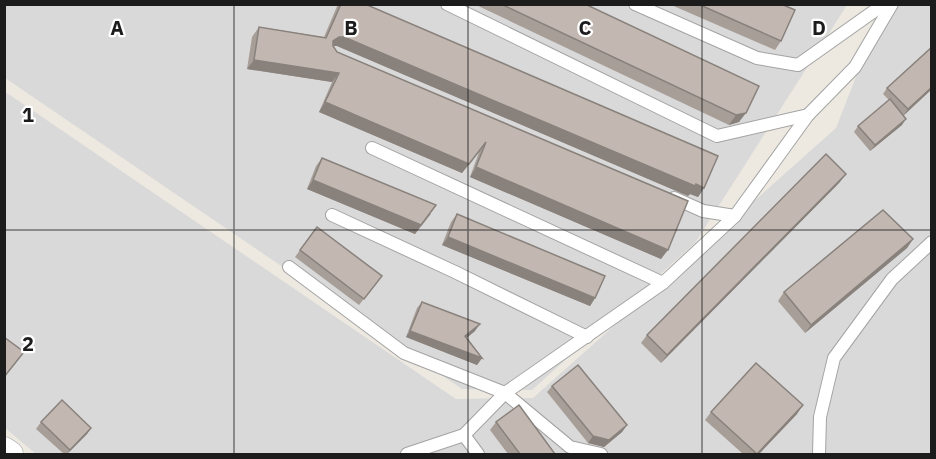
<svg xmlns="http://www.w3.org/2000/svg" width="936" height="459" viewBox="0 0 936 459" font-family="'IBM Plex Sans',sans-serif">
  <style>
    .residential { fill: #dad9d9 }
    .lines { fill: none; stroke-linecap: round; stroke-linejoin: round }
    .service-casing { stroke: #a3a3a3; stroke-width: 14 }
    .minor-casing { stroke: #a3a3a3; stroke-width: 27 }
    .service { stroke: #fff; stroke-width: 12 }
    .minor { stroke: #fff; stroke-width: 26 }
    .wall { fill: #a79e98 }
    .shaded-wall { fill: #88817c }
    .building { fill: #c2b8b1; stroke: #88817c; stroke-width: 1.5 }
    .grid { fill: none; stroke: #1c1c1c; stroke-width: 1.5; stroke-opacity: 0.55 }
    .grid-label { font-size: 20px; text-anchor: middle; font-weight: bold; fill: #1c1c1c; stroke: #fff; stroke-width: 4.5; stroke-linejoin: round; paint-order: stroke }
  </style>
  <rect width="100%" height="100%" fill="#ede9e1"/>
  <g class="residential">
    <polygon points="4,5 847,5 695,243 532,390 462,389 5,78"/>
    <polygon points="884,5 931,5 931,454 36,454 5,428 4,91 456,399 533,398 836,128"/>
  </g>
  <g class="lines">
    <g class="service-casing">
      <g id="service">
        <polyline points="447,4 717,136 808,115"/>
        <polyline points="635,4 757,58 798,65 884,4"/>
        <polyline points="372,148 663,283"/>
        <polyline points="674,198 703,211 735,216"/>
        <polyline points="332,215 455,272 587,337"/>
        <polyline points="289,267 404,353 505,393 570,447 601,454"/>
        <polyline points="464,435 478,454"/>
        <polyline points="407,454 464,435 505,393 663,283 735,216 808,115 855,67 892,4"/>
        <polyline points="819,454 820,417 834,358 892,279 932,242"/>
      </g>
    </g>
    <g class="minor-casing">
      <polyline id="minor" points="4,450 10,454"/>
    </g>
    <use href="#service" class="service"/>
    <use href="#minor" class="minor"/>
  </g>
  <g class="wall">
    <polygon points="338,4 365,4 704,188 698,197 690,194 688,196 337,46 333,46 337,52 688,201 661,259 470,177 479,152 462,173 319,112 332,82 247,69 252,37 259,27 324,37"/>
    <polygon points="474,4 585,4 759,86 739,122 729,125"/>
    <polygon points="669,4 781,4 781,41 775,50"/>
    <polygon points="887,88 932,89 903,116 902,125 870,151 854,132 858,126 889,100 883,94"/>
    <polygon points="322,158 431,214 415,234 307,189 316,166"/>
    <polygon points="840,182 661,363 641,343 647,335"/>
    <polygon points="457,214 595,298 590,306 442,245 451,222"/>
    <polygon points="317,227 377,282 359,305 295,257"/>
    <polygon points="913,239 907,248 805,333 778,301 784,292"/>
    <polygon points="422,302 475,331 467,338 482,358 477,365 406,337 417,308"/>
    <polygon points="552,386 627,425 622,432 604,447 588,443 547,392"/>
    <polygon points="711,412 797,414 759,454 743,454 705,420"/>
    <polygon points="41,422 91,428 87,434 67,454 64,454 36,429"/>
    <polygon points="496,422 555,454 508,454 490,430"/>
  </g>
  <g class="shaded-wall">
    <polygon points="339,37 344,37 704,188 698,197 690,194 688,196 337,46 332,46 333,41"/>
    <polygon points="254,60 339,73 332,82 247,69"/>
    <polygon points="932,87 932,89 903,116 908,109"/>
    <polygon points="325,102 486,142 462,173 319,112"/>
    <polygon points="746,113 739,122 729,125 736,115"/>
    <polygon points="906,119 902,125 870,151 875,145"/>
    <polygon points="476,167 668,250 661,259 470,177"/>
    <polygon points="846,174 840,182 661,363 667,355"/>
    <polygon points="313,180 436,205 415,234 307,189"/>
    <polygon points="448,237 595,298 590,306 442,245"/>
    <polygon points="913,239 907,248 805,333 811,325"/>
    <polygon points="480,324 475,331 461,342 465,336"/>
    <polygon points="410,331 482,358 477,365 406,337"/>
    <polygon points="803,405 797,414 759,454 757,454"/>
    <polygon points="627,425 622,432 604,447 588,443 593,436"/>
    <polygon points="91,428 87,434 67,454 70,450"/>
  </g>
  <g class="building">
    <polygon points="341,4 365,4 718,156 704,188 696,184 695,186 344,37 339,37 333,41 333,46 337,52 688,201 668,250 476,167 486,142 469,164 325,102 339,73 254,60 259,27 326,38"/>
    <polygon points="501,4 585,4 759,86 746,113 736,115"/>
    <polygon points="698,4 781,4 795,10 781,41"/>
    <polygon points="932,47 932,87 908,109 887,88"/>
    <polygon points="890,99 906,119 875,145 858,126"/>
    <polygon points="826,154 846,174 667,355 647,335"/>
    <polygon points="322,158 436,205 421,225 313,180"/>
    <polygon points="883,210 913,239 811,325 784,292"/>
    <polygon points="457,214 605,276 595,298 448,237"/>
    <polygon points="317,227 382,276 364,299 300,250"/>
    <polygon points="422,302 480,324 465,336 482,358 410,331"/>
    <polygon points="4,337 24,352 4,377"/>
    <polygon points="756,363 803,405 757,454 711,412"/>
    <polygon points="578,365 627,425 609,440 593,436 552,386"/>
    <polygon points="62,400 91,428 70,450 41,422"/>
    <polygon points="519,405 555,454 520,454 496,422"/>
  </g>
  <path class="grid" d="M 234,4 L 234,454M 468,4 L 468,454M 702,4 L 702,454M 4,230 L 932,230"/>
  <g class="grid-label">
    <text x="117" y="35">A</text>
    <text x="351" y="35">B</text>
    <text x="585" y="35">C</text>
    <text x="819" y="35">D</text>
    <text x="28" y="122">1</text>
    <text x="28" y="351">2</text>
  </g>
  <rect width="936" height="459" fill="none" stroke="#1c1c1c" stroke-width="12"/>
</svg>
